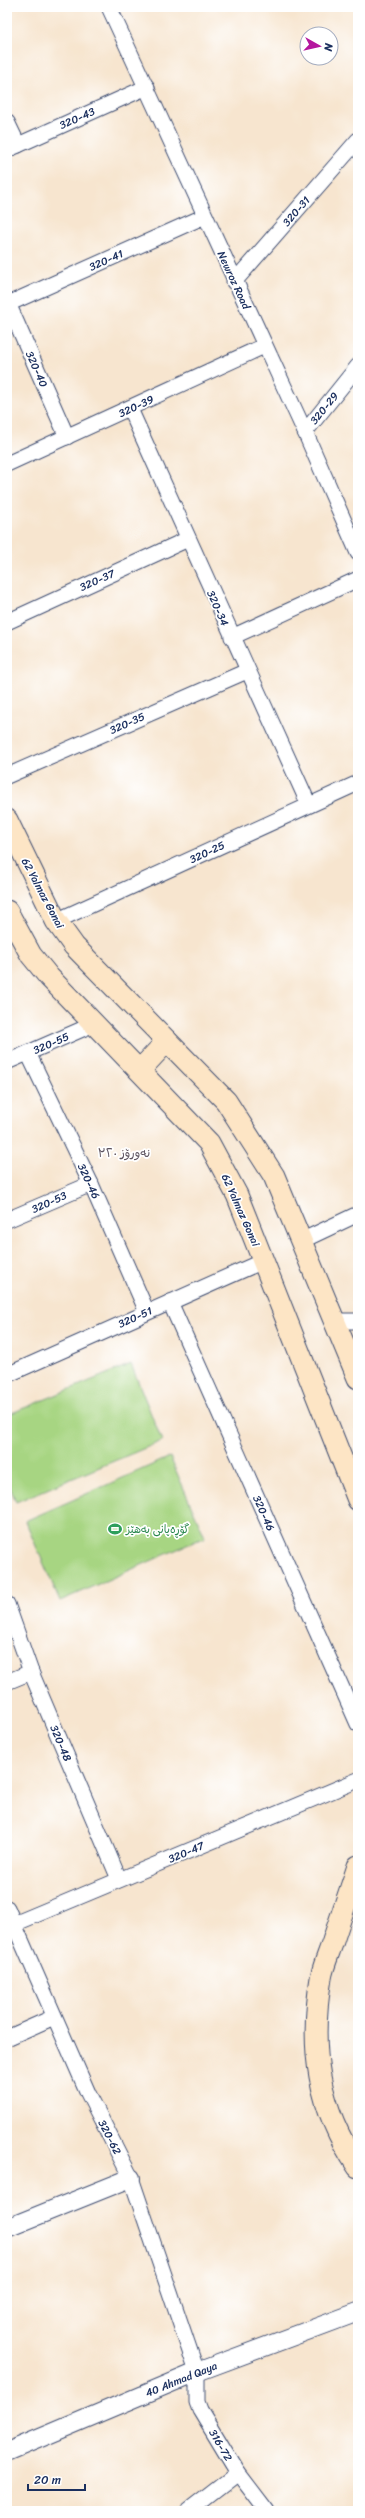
<svg xmlns="http://www.w3.org/2000/svg" width="365" height="2518" viewBox="0 0 365 2518" font-family="Sriracha,'Playpen Sans Arabic',sans-serif">
  <style>
    .green { fill: #a7d582; stroke: #618270 }
    .lines { fill: none; stroke-linecap: round; stroke-linejoin: round }
    .minor-casing { stroke: #3c4a6f; stroke-width: 17 }
    .tertiary-casing { stroke: #3c4a6f; stroke-width: 20 }
    .secondary-casing { stroke: #3c4a6f; stroke-width: 23 }
    .minor { stroke: #fff; stroke-width: 15 }
    .tertiary { stroke: #fff; stroke-width: 18 }
    .secondary { stroke: #fde5c5; stroke-width: 21 }
    .labels { text-anchor: middle; stroke-width: 3.5; stroke-linejoin: round; paint-order: stroke }
    .street-label { font-size: 11px; fill: #1b2f5e; stroke: #fff }
    .leisure-label { font-size: 11px; fill: #27864d; stroke: #fff; text-anchor: start }
    .neighbourhood-label { font-size: 12px; fill: #5c535f; stroke: #fff }
  </style>
  <rect width="100%" height="100%" fill="#fff"/>
  <filter id="ink" filterUnits="userSpaceOnUse"><feTurbulence type="fractalNoise" baseFrequency=".025" numOctaves="2"/><feDisplacementMap in="SourceGraphic" scale="8" xChannelSelector="R" yChannelSelector="G"/><feConvolveMatrix kernelMatrix="1 2 1 2 8 2 1 2 1" color-interpolation-filters="sRGB"/></filter>
  <filter id="wash" filterUnits="userSpaceOnUse"><feTurbulence type="fractalNoise" baseFrequency=".012" numOctaves="4" result="noise"/><feDisplacementMap in="SourceGraphic" scale="16" xChannelSelector="R" yChannelSelector="G"/><feGaussianBlur stdDeviation="0.9" result="paint"/><feColorMatrix in="noise" values="0 0 0 0 0 0 0 0 0 0 0 0 0 0 0 0 0 1.4 0 .05"/><feComposite in="paint" operator="in"/></filter>
  <g filter="url(#wash)">
    <rect width="100%" height="100%" fill="#f7e5cf"/>
    <g class="green">
      <polygon points="131,1364 162,1441 16,1502 7,1479 7,1415"/>
      <polygon points="170,1457 205,1537 60,1601 25,1521"/>
    </g>
  </g>
  <g filter="url(#ink)">
    <g class="lines">
      <g class="minor-casing">
        <g id="minor">
          <polyline points="109,7 305,432 358,553"/>
          <polyline points="7,122 18,145"/>
          <polyline points="7,150 147,87"/>
          <polyline points="234,282 358,140"/>
          <polyline points="7,301 67,437"/>
          <polyline points="8,304 205,216"/>
          <polyline points="130,409 309,805"/>
          <polyline points="305,432 358,366"/>
          <polyline points="7,464 264,346"/>
          <polyline points="7,622 188,539"/>
          <polyline points="232,637 358,579"/>
          <polyline points="7,776 247,671"/>
          <polyline points="56,921 358,783"/>
          <polyline points="28,1053 91,1184 147,1312"/>
          <polyline points="7,1062 94,1024"/>
          <polyline points="7,1220 91,1184"/>
          <polyline points="301,1241 358,1214"/>
          <polyline points="170,1302 358,1724"/>
          <polyline points="333,1321 358,1321"/>
          <polyline points="7,1375 263,1261"/>
          <polyline points="7,1604 31,1672 119,1879"/>
          <polyline points="7,1682 31,1672"/>
          <polyline points="7,1908 88,2093 131,2178 197,2372 197,2402 200,2410 238,2473 267,2511"/>
          <polyline points="14,1924 358,1780"/>
          <polyline points="7,2038 54,2017"/>
          <polyline points="189,2511 238,2473"/>
        </g>
      </g>
      <g class="tertiary-casing">
        <g id="tertiary">
          <polyline points="7,2228 131,2178"/>
          <polyline points="7,2452 197,2372 358,2312"/>
        </g>
      </g>
      <g class="secondary-casing">
        <g id="secondary">
          <polyline points="7,820 56,921 74,946 226,1101 274,1176 358,1378"/>
          <polyline points="7,911 31,955 49,977 209,1143 237,1195 358,1500"/>
          <polyline points="140,1070 167,1041"/>
          <path d="M 358,1866 C 350,1891 341,1916 333,1941 C 329,1953 323,1966 321,1978 C 309,2048 318,2108 358,2167"/>
        </g>
      </g>
      <use href="#minor" class="minor"/>
      <use href="#tertiary" class="tertiary"/>
      <use href="#secondary" class="secondary"/>
    </g>
  </g>
  <defs>
    <g id="stadium-bare" transform="scale(1.08)"><path d="M0-5a6.5 5 0 1 0 0 10a6.5 5 0 1 0 0-10ZM-3.5-1.8h7v3.6h-7Z" fill="#2e9e5b" stroke="#fff" stroke-width="2.5" paint-order="stroke"/></g>
  </defs>
  <g fill-rule="evenodd">
    <use href="#stadium-bare" x="115" y="1529"/>
  </g>
  <g class="labels">
    <g class="street-label">
      <text transform="translate(77 118) rotate(-24)" y="4">320-43</text>
      <text transform="translate(296 211) rotate(-49)" y="4">320-31</text>
      <text transform="translate(106 260) rotate(-24)" y="4">320-41</text>
      <text transform="translate(234 280) rotate(65)" y="4">Newroz Road</text>
      <text transform="translate(37 369) rotate(66)" y="4">320-40</text>
      <text transform="translate(136 406) rotate(-25)" y="4">320-39</text>
      <text transform="translate(324 408) rotate(-51)" y="4">320-29</text>
      <text transform="translate(97 580) rotate(-24)" y="4">320-37</text>
      <text transform="translate(218 608) rotate(66)" y="4">320-34</text>
      <text transform="translate(127 723) rotate(-24)" y="4">320-35</text>
      <text transform="translate(207 852) rotate(-25)" y="4">320-25</text>
      <text transform="translate(43 893) rotate(62)" y="4">62 Yalmaz Gonai</text>
      <text transform="translate(51 1043) rotate(-24)" y="4">320-55</text>
      <text transform="translate(89 1181) rotate(65)" y="4">320-46</text>
      <text transform="translate(49 1202) rotate(-24)" y="4">320-53</text>
      <text transform="translate(241 1210) rotate(66)" y="4">62 Yalmaz Gonai</text>
      <text transform="translate(135 1317) rotate(-24)" y="4">320-51</text>
      <text transform="translate(264 1513) rotate(66)" y="4">320-46</text>
      <text transform="translate(61 1743) rotate(67)" y="4">320-48</text>
      <text transform="translate(186 1852) rotate(-23)" y="4">320-47</text>
      <text transform="translate(110 2137) rotate(63)" y="4">320-62</text>
      <text transform="translate(181 2379) rotate(-22)" y="4">40 Ahmad Qaya</text>
      <text transform="translate(221 2445) rotate(60)" y="4">316-72</text>
    </g>
    <g class="leisure-label">
      <text x="126" y="1533">گۆڕەپانی بەهێز</text>
    </g>
    <g class="neighbourhood-label">
      <text x="124" y="1157">نەورۆز ٣٢٠</text>
    </g>
  </g>
  <rect width="365" height="2518" fill="none" stroke="#fff" stroke-width="24"/>
  <g transform="translate(319 46) rotate(98)"><circle r="19" fill="#ffffff" stroke="#a4acbf"/>
  <path d="M0-3L7 15L0 10L-7 15Z" fill="#b5179e"/>
  <text y="-6" font-size="11" font-weight="bold" text-anchor="middle" fill="#1b2f5e">N</text>
  </g>
  <path d="M28 2484v6h57v-6" fill="none" stroke="#1b2f5e" stroke-width="2"/>
  <text x="34" y="2484" font-size="12" fill="#1b2f5e" stroke="#ffffff" stroke-width="3" paint-order="stroke">20 m</text>
</svg>
